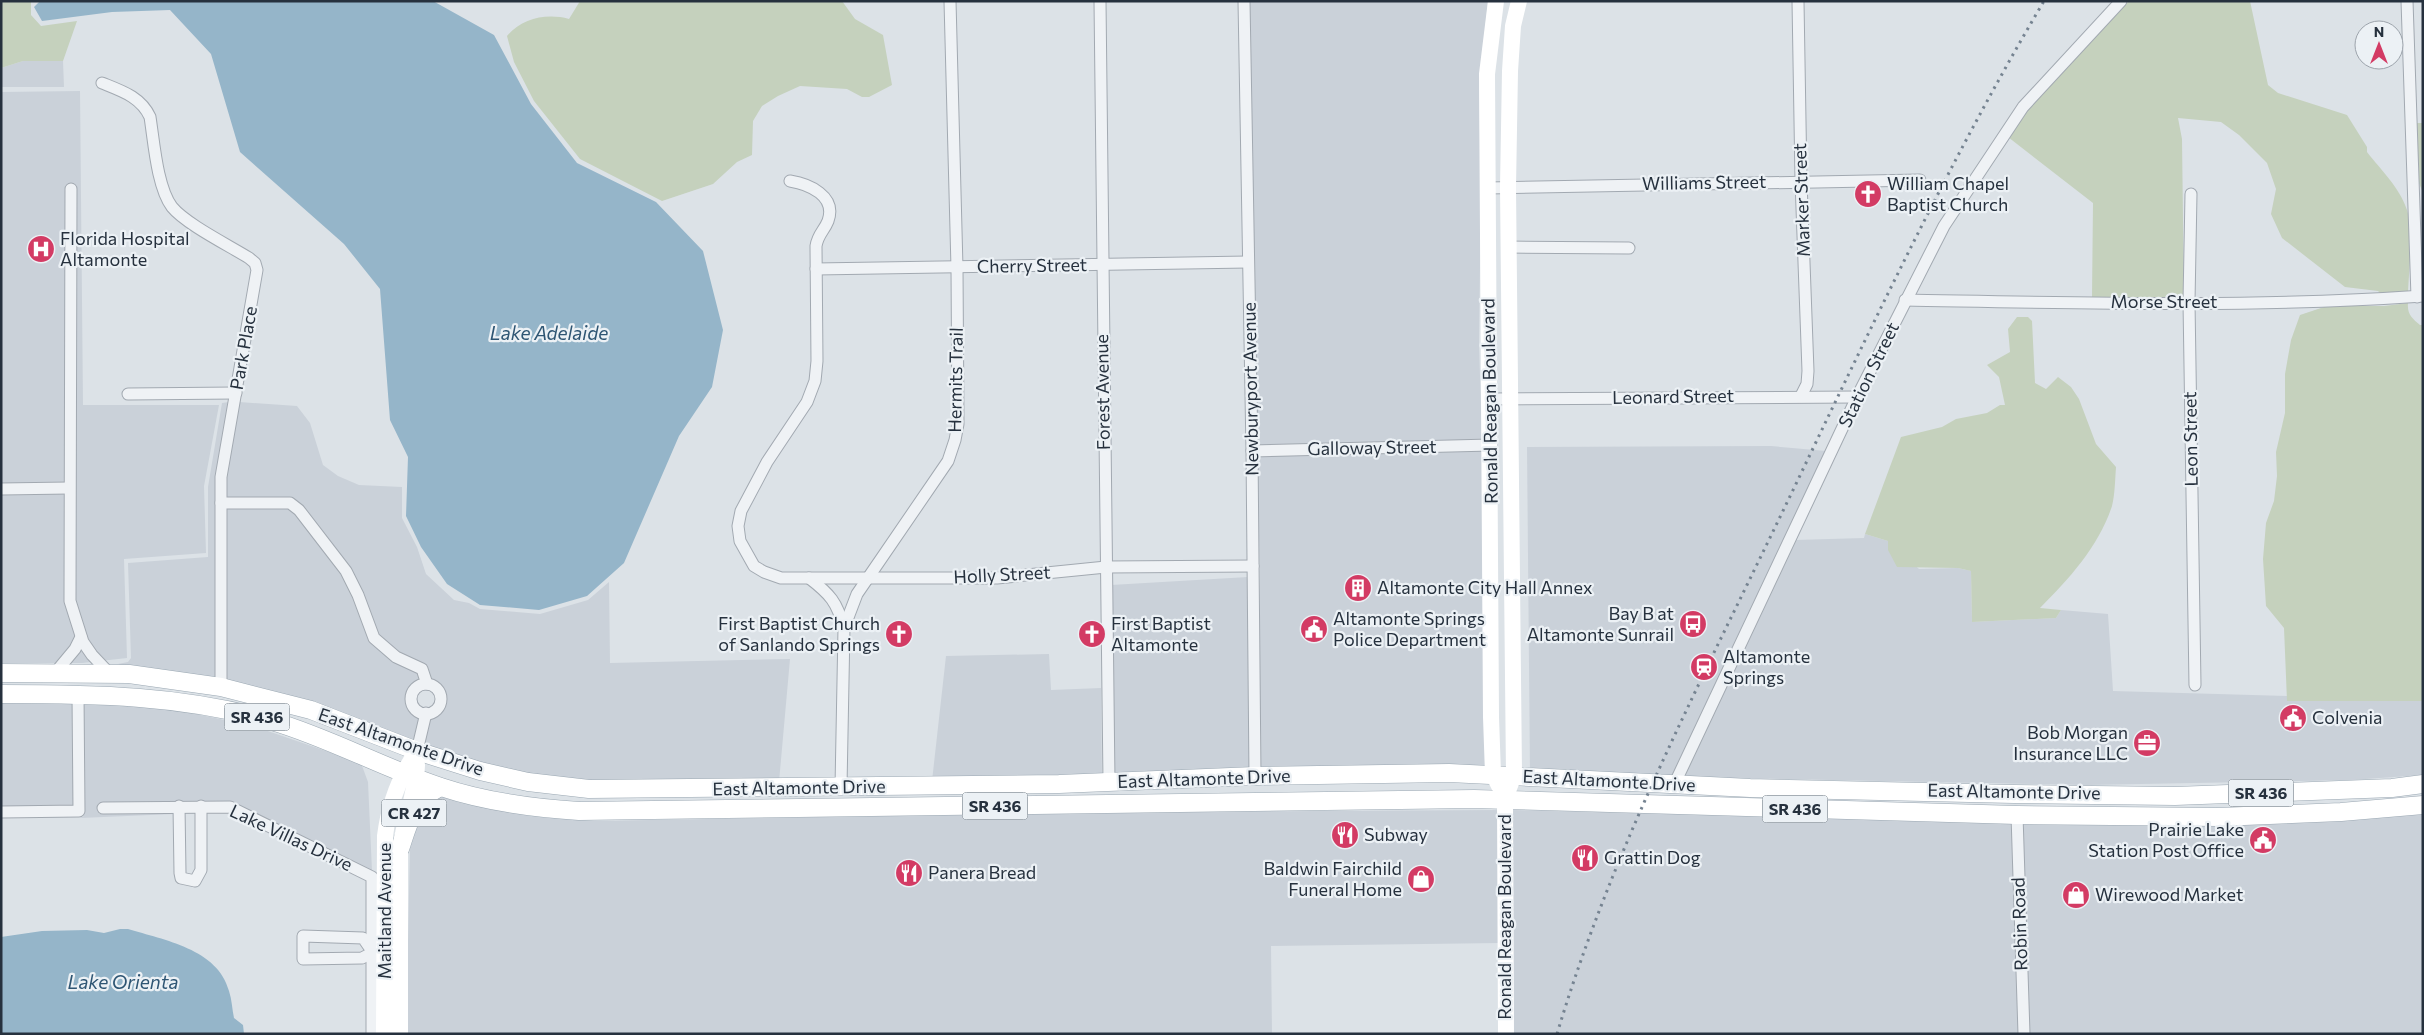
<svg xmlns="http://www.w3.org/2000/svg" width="2424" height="1035" viewBox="0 0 2424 1035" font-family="Commissioner,sans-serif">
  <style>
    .built { fill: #cad1d9 }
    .green { fill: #c5d1bd }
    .water { fill: #95b5c9 }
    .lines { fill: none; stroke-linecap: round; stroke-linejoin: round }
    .street-casing { stroke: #a2a9b1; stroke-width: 13 }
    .primary-casing { stroke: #9ba8b3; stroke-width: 19 }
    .street { stroke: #eff2f5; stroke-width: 11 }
    .secondary { stroke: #fff; stroke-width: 16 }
    .primary { stroke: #fff; stroke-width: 18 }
    .rail { stroke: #758391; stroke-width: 3; stroke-dasharray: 2.5 5; stroke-linecap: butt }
    .labels { text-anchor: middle; stroke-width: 4.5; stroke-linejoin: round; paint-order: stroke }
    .shield { fill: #ecf1f5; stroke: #616b75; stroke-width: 1 }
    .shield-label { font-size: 16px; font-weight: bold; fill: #26313e }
    .street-label { font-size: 18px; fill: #26313e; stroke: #ecf1f5 }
    .poi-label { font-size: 18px; fill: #26313e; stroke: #ecf1f5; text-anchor: start }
    .water-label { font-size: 19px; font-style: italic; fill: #2e5573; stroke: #ecf1f5 }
  </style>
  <rect width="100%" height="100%" fill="#dce2e7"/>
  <g class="built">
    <polygon points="1249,1 1488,1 1479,89 1481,191 1479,344 1482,440 1257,445"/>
    <polygon points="23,61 63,61 64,87 1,87 1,68"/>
    <polygon points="80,91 83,405 219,405 204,486 206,553 124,559 127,658 82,663 1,663 1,92"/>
    <polygon points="229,402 217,471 216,681 130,669 118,664 128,662 131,658 128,563 208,557 208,487 222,403"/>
    <polygon points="239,402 297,406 310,423 323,465 338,476 359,485 402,487 402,518 417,547 426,574 454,600 469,603 480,609 540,614 588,600 609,582 610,663 790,659 779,782 590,781 498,770 422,744 429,719 439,715 445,707 445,691 440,684 431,679 424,664 399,653 378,635 302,506 226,498 226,477"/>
    <polygon points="1771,446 1826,451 1672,776 1530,773 1527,447"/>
    <polygon points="1482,451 1488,772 1260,776 1260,576 1257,456"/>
    <polygon points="226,509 289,509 295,514 342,575 354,597 371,642 393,662 419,673 421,679 409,688 407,696 408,707 419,718 413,741 225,682"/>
    <polygon points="1865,534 1888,541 1919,569 1958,568 1971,571 1972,622 2056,618 2061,610 2108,614 2113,691 2287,696 2287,701 2423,701 2423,775 2351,780 2087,785 1683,777 1795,540 1864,538"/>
    <polygon points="1248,577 1250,777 1112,779 1111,585"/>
    <polygon points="1049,654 1051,690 1101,688 1102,779 932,781 946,656"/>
    <polygon points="1,702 73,703 74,806 1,806"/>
    <polygon points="82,703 168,708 253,726 361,763 368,782 372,871 231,801 98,803 99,814 174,811 174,814 80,818 84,816"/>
    <polygon points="439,792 538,815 594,821 1101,812 1501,810 1500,943 1271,946 1272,1034 406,1034 410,848 417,817"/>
    <polygon points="1510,810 2012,821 2019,1034 1510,1034"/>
    <polygon points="2423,813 2423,1034 2029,1034 2022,821"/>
  </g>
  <g class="green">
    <polygon points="1,1 31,1 31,15 41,26 77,21 63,61 23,61 1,68"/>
    <path d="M 580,1 L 842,1 L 855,19 L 883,35 L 892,85 L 869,97 L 862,97 L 847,89 L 800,86 L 778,96 L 762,106 L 753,121 L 752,155 L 737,162 L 713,184 L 662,201 L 580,159 L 534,101 L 514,62 L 507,36 C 522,18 547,13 569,19 Z"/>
    <path d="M 2129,1 L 2250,1 L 2268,85 L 2278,93 L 2347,115 L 2367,147 L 2367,152 C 2381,170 2400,188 2407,210 C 2413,228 2409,272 2408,292 L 2380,293 L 2378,291 L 2345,287 L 2282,238 L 2271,214 L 2276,189 L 2267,163 L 2239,135 L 2221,122 L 2178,118 L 2182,139 L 2184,297 L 2092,297 L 2093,203 L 2008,137 L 2027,111 Z"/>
    <polygon points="2417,123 2423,123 2423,193 2419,183"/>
    <path d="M 2408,303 C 2407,314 2412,318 2420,325 L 2423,325 L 2423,701 L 2287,701 L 2284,628 L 2266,606 L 2263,559 L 2266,523 L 2274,501 L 2277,476 L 2276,452 L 2285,413 L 2285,374 L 2291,340 L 2300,315 L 2327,306 L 2384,306 Z"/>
    <path d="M 2017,317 L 2028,317 L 2032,321 L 2035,383 L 2046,389 L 2058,377 L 2071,387 L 2079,399 L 2096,444 L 2116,467 C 2115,480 2115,494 2112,506 C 2099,546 2069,579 2040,608 L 2061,610 L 2056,618 L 1972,622 L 1971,571 L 1958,568 L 1897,567 L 1888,550 L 1888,541 L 1865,534 L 1901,437 L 1942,427 L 1956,419 L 1987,413 L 2000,405 L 2005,405 L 1999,377 L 1987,365 L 2010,352 L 2008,329 Z"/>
  </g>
  <g class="water">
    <polygon points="40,1 433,1 494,35 531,104 577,163 656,202 703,251 723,330 712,387 679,436 624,563 587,596 539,610 480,605 447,584 421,547 406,516 408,457 390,420 380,289 344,244 240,152 211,54 170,10 112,12 42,21 34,7"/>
    <path d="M 120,929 L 128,929 C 164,940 218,949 229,991 C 232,1000 232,1009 234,1018 L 243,1025 L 244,1034 L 1,1034 L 1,937 L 42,931 L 87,930 L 104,933 Z"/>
  </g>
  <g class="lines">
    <g class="street-casing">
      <g id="street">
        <polyline points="1100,1 1109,782"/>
        <polyline points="1244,1 1252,451 1255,776"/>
        <polyline points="1798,1 1801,181 1808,371 1807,384 1801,396"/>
        <polyline points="2407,1 2417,297"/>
        <path d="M 102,83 C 122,91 141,97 150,117 C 154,142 157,187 172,207 C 186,224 228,245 249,258 L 255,263 L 257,270 L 221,477 L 221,687"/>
        <path d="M 790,181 C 809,184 837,196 828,221 C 824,231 818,234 816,246 L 817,361 L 815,381 L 807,402 L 767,462 L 741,511 L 738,526 L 740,541 L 754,566 L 764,572 L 781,578 L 997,578 L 1106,567 L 1253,566"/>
        <polyline points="1488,188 1920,180"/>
        <polyline points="71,189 70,601 83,642 92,655 110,674"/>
        <polyline points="2191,194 2189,302 2195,685"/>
        <polyline points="1508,247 1629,248"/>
        <polyline points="816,269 1248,262"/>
        <path d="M 1905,300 C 2077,303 2251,308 2423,296"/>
        <polyline points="128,394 236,393"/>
        <polyline points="1489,399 1857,397"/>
        <polyline points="1252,451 1491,445"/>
        <polyline points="1,489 69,488"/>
        <polyline points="221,503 290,503 299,510 346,571 358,595 374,638 396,657 422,669 427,684"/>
        <path d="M 809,578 C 830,594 837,602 844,628"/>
        <polyline points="55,673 75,649 81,637"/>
        <circle cx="426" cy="699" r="15"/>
        <polyline points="417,751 426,713"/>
        <polyline points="1674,785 1857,397 1944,226 2023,107 2121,1"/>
        <polyline points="841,787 844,628 857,594 948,461 955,440 958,424 957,268 950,1"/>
        <polyline points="179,806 180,873 181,878 195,881 201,870 201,806"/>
        <polyline points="103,808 230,807 372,877 372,1034"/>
        <polyline points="1,812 79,811 78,694"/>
        <polyline points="2017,815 2024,1034"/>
        <polyline points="372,951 363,938 303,936 303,959 362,958 376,951"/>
      </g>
    </g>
    <g class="primary-casing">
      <g id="primary">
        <polyline points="1,673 129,674 221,687 311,710 417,751 480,771 528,782 589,789 1059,784 1255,776 1449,773 1750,788 2014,794 2175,796 2392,788 2423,784"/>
        <path d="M 1,694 C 93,694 182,695 272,721 C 330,738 383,768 441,787 C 486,802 532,808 579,811 L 1474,799 L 2017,815 L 2219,817 L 2341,812 L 2423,805"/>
        <path d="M 400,849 C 409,822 413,801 440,787"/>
      </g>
    </g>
    <use href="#street" class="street"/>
    <g class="secondary">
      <polyline points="1496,1 1487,74 1491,717 1493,774 1499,786"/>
      <path d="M 384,1034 L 385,836 C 389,804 399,777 417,751"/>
      <path d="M 400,1034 L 400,849 C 404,821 416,793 417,765"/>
      <polyline points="1506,1034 1505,799 1514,775 1508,187 1510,71 1513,26 1519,1"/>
    </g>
    <use href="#primary" class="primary"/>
    <path class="rail" d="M 1557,1034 C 1611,853 1698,687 1780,517 C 1864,343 1945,168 2044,1"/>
  </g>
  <defs>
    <g id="church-disc" transform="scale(1.4375)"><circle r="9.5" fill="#d33b64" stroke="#ecf1f5"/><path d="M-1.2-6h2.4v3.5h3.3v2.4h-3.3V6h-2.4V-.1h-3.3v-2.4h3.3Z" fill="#fff"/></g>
    <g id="hospital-disc" transform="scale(1.4375)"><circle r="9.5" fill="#d33b64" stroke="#ecf1f5"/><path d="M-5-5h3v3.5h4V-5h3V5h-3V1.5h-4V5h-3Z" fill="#fff"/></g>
    <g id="building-disc" transform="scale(1.4375)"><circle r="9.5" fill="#d33b64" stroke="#ecf1f5"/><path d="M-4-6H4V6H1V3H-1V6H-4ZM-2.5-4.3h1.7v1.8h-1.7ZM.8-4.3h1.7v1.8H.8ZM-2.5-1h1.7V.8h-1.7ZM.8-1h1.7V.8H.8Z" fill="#fff"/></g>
    <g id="bus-disc" transform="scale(1.4375)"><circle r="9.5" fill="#d33b64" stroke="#ecf1f5"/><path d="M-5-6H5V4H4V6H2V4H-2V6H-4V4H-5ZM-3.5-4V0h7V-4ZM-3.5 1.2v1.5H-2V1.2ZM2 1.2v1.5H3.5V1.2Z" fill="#fff"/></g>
    <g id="civic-disc" transform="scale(1.4375)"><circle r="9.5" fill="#d33b64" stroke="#ecf1f5"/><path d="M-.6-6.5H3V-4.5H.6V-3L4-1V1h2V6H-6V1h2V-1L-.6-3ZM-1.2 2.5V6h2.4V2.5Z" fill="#fff"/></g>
    <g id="station-disc" transform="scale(1.4375)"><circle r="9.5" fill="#d33b64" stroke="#ecf1f5"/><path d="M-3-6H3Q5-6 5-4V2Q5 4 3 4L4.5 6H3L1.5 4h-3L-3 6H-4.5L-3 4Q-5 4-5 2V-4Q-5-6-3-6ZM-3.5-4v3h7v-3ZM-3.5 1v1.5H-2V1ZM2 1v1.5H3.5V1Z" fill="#fff"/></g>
    <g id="office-disc" transform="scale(1.4375)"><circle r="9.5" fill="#d33b64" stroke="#ecf1f5"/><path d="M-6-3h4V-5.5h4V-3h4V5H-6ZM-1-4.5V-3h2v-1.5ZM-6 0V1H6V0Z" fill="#fff"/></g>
    <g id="restaurant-disc" transform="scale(1.4375)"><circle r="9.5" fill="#d33b64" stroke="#ecf1f5"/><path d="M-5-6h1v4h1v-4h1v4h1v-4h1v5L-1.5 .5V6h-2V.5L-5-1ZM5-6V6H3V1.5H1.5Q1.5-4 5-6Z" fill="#fff"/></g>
    <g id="shop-disc" transform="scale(1.4375)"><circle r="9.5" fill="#d33b64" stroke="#ecf1f5"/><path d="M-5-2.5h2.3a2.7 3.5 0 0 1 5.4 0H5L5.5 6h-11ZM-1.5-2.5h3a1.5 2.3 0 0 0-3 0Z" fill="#fff"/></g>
  </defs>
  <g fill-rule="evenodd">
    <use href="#church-disc" x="1868" y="194"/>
    <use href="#hospital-disc" x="41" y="249"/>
    <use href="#building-disc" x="1358" y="588"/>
    <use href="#bus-disc" x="1693" y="624"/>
    <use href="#civic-disc" x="1314" y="629"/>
    <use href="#church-disc" x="899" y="634"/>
    <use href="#church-disc" x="1092" y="634"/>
    <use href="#station-disc" x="1704" y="667"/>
    <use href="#civic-disc" x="2293" y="718"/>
    <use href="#office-disc" x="2147" y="743"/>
    <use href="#restaurant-disc" x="1345" y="835"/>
    <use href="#civic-disc" x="2263" y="840"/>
    <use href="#restaurant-disc" x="1585" y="858"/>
    <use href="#restaurant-disc" x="909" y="873"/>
    <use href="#shop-disc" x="1421" y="879"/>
    <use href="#shop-disc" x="2076" y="895"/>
  </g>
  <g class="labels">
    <g class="shield">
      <rect x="224.5" y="703.5" width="65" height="27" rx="4"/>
      <rect x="2228.5" y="779.5" width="65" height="27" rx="4"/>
      <rect x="962.5" y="792.5" width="65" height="27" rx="4"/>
      <rect x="1762.5" y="795.5" width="65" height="27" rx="4"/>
      <rect x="381.5" y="799.5" width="65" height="27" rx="4"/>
    </g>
    <g class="shield-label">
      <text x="257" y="723">SR 436</text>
      <text x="2261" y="799">SR 436</text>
      <text x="995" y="812">SR 436</text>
      <text x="1795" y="815">SR 436</text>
      <text x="414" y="819">CR 427</text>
    </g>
    <g class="street-label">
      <text transform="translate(1704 183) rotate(-1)" y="6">Williams Street</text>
      <text transform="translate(1802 200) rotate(-92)" y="6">Marker Street</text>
      <text transform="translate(1032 266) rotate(-1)" y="6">Cherry Street</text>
      <text x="2164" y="308">Morse Street</text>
      <text transform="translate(244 348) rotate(-80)" y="6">Park Place</text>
      <text transform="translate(1869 375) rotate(-64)" y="6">Station Street</text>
      <text transform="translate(956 380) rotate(-89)" y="6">Hermits Trail</text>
      <text transform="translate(1251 389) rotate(-91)" y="6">Newburyport Avenue</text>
      <text transform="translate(1103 392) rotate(-91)" y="6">Forest Avenue</text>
      <text transform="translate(1673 397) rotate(-1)" y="6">Leonard Street</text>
      <text transform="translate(1490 401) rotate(-91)" y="6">Ronald Reagan Boulevard</text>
      <text transform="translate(2191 439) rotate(-91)" y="6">Leon Street</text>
      <text transform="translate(1372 448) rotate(-1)" y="6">Galloway Street</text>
      <text transform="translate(1002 575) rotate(-3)" y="6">Holly Street</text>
      <text transform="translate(401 742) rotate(19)" y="6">East Altamonte Drive</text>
      <text transform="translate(1204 779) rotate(-2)" y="6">East Altamonte Drive</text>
      <text transform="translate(1609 781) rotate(3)" y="6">East Altamonte Drive</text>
      <text transform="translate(799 788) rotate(-1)" y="6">East Altamonte Drive</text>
      <text transform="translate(2014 792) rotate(1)" y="6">East Altamonte Drive</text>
      <text transform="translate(291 838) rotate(25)" y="6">Lake Villas Drive</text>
      <text transform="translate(385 911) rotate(-90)" y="6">Maitland Avenue</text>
      <text transform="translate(1505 917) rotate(-90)" y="6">Ronald Reagan Boulevard</text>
      <text transform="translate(2020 924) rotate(-92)" y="6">Robin Road</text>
    </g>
    <g class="poi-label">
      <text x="1887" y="190">William Chapel<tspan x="1887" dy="21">Baptist Church</tspan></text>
      <text x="60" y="245">Florida Hospital<tspan x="60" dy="21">Altamonte</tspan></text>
      <text x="1377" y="594">Altamonte City Hall Annex</text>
      <text x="1674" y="620" text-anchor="end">Bay B at<tspan x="1674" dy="21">Altamonte Sunrail</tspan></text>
      <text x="1333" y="625">Altamonte Springs<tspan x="1333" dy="21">Police Department</tspan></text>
      <text x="880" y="630" text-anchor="end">First Baptist Church<tspan x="880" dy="21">of Sanlando Springs</tspan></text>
      <text x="1111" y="630">First Baptist<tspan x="1111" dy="21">Altamonte</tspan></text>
      <text x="1723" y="663">Altamonte<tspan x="1723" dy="21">Springs</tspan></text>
      <text x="2312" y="724">Colvenia</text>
      <text x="2128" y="739" text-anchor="end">Bob Morgan<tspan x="2128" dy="21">Insurance LLC</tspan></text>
      <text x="2244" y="836" text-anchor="end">Prairie Lake<tspan x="2244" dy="21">Station Post Office</tspan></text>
      <text x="1364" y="841">Subway</text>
      <text x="1604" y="864">Grattin Dog</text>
      <text x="1402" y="875" text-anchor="end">Baldwin Fairchild<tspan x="1402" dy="21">Funeral Home</tspan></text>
      <text x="928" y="879">Panera Bread</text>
      <text x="2095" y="901">Wirewood Market</text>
    </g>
    <g class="water-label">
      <text x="549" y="340">Lake Adelaide</text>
      <text x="123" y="989">Lake Orienta</text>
    </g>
  </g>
  <rect width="2424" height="1035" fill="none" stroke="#26313e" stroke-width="5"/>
  <g transform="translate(2379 45)"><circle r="24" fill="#ecf1f5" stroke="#9da4ac"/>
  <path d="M0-4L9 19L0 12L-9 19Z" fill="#d33b64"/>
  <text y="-8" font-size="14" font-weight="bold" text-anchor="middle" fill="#26313e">N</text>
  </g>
</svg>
